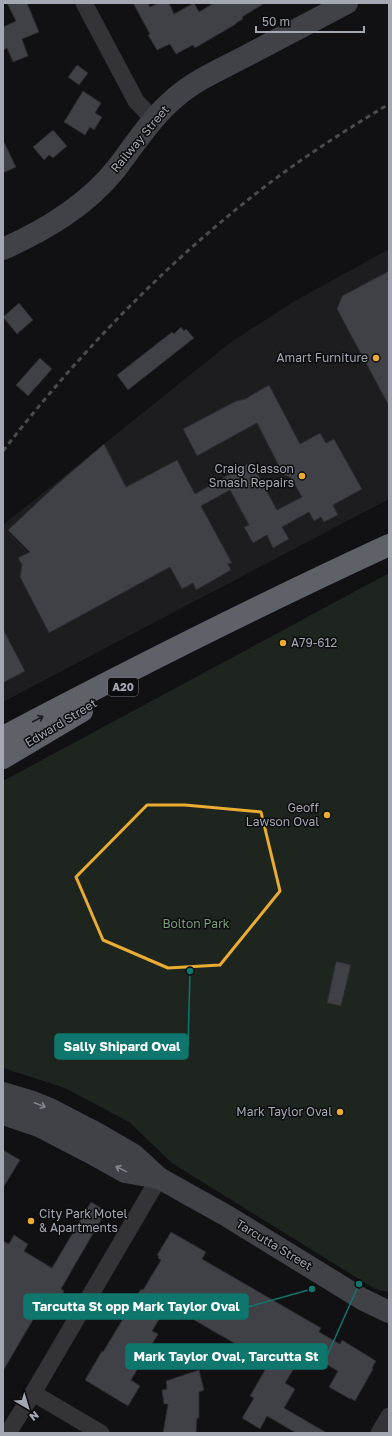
<svg xmlns="http://www.w3.org/2000/svg" width="392" height="1436" viewBox="0 0 392 1436" font-family="'Golos Text',sans-serif">
  <style>
    .built { fill: #1d1d20 }
    .green { fill: #1e251f }
    .building { fill: #404146; stroke: #2b2b2f }
    .lines { fill: none; stroke-linecap: round; stroke-linejoin: round }
    .street { stroke: #333338; stroke-width: 17 }
    .secondary { stroke: #414248; stroke-width: 22 }
    .highway { stroke: #5f6169; stroke-width: 22 }
    .rail { stroke: #4a4b51; stroke-width: 3; stroke-dasharray: 5 4; stroke-linecap: butt }
    .oneway { stroke: #1d1d20 }
    .oneway2 { stroke: #81848e }
    .marked { fill: none; stroke: #ebac32; stroke-width: 3; stroke-linejoin: round }
    .poi-dot { fill: #ebac32; stroke: #0c0c0e; stroke-width: 1.5 }
    .labels { text-anchor: middle; stroke-width: 3; stroke-linejoin: round; paint-order: stroke }
    .shield { fill: #0c0c0e; stroke: #767982; stroke-width: 1 }
    .shield-label { font-size: 11px; font-weight: bold; fill: #a3a8b3 }
    .street-label { font-size: 12px; fill: #a3a8b3; stroke: #0c0c0e }
    .poi-label { font-size: 12px; fill: #a3a8b3; stroke: #0c0c0e; text-anchor: end }
    .park-label { font-size: 12px; fill: #7b9e7d; stroke: #0c0c0e }
    .leader { fill: none; stroke: #0f766e; stroke-width: 1.5 }
    .callout-dot { fill: #0f766e; stroke: #0c0c0e; stroke-width: 1.5 }
    .callout { fill: #0f766e; stroke: #0f766e; stroke-width: 1.5 }
    .callout-label { font-size: 13px; text-anchor: middle; font-weight: bold; fill: #fff }
  </style>
  <rect width="100%" height="100%" fill="#111113"/>
  <polygon class="built" points="389,249 389,499 3,702 3,525 231,342 293,302"/>
  <polygon class="green" points="389,573 389,1292 375,1289 172,1163 129,1122 65,1088 3,1068 3,781"/>
  <g class="building">
    <polygon points="7,3 27,3 39,32 22,39 28,56 13,62 7,48 3,50 3,27 16,21"/>
    <polygon points="133,3 148,3 150,7 158,3 169,3 174,14 194,3 199,12 214,3 265,3 242,17 243,19 236,23 236,24 212,38 195,48 193,45 176,54 170,44 157,50 148,35 150,34"/>
    <polygon points="77,65 88,73 79,85 68,77"/>
    <polygon points="83,91 101,103 95,113 102,117 94,130 90,127 85,135 64,122"/>
    <polygon points="53,130 67,146 53,158 49,155 44,160 33,147"/>
    <polygon points="3,140 16,167 3,173"/>
    <polygon points="389,271 389,406 337,309 342,296"/>
    <polygon points="19,303 33,320 17,334 3,317"/>
    <polygon points="181,327 184,331 186,329 194,338 128,390 117,375 172,332 174,334"/>
    <polygon points="40,358 52,369 28,396 16,385"/>
    <polygon points="269,385 300,444 320,433 326,443 334,439 362,489 333,505 338,515 324,522 321,517 314,521 309,512 282,527 289,539 273,548 267,535 253,543 244,527 249,525 230,490 201,506 232,563 228,564 231,570 196,590 193,583 182,589 170,567 49,633 20,577 22,565 18,558 30,552 8,530 55,486 104,444 126,487 177,460 195,494 251,462 277,510 302,497 291,478 283,474 257,423 197,456 183,429 236,401 245,399"/>
    <polygon points="3,629 25,671 3,683"/>
    <polygon points="336,961 351,965 341,1006 327,1003"/>
    <polygon points="3,1150 20,1160 3,1188"/>
    <polygon points="91,1202 106,1211 61,1289 64,1291 56,1305 45,1299 3,1371 3,1241 9,1244 14,1235 28,1244 24,1251 52,1268"/>
    <polygon points="171,1232 206,1252 202,1259 321,1328 319,1332 340,1344 342,1340 376,1361 372,1368 373,1369 355,1401 350,1398 350,1399 329,1387 338,1371 304,1352 285,1383 295,1389 284,1408 327,1433 296,1433 267,1416 260,1429 242,1418 254,1398 250,1396 269,1363 194,1320 201,1307 179,1295 170,1310 166,1308 152,1331 158,1334 131,1380 140,1386 128,1406 85,1380 102,1351 103,1352 141,1289 143,1290 161,1260 158,1258 159,1256 157,1255"/>
    <polygon points="199,1370 204,1390 199,1392 199,1418 197,1418 196,1433 163,1433 168,1404 164,1404 162,1390 167,1389 166,1381"/>
  </g>
  <g class="lines">
    <g class="street">
      <polyline points="84,3 136,101 154,120"/>
      <polyline points="33,1393 101,1433"/>
      <polyline points="8,1433 33,1393 159,1178"/>
      <polyline points="379,1433 389,1416"/>
    </g>
    <g class="secondary">
      <path d="M 3,249 C 46,230 86,206 116,169 C 135,144 152,117 176,97 C 196,80 221,69 244,57 C 278,39 312,21 347,3"/>
      <polyline points="3,1093 30,1101 50,1109 98,1134 134,1155 159,1178 227,1216 362,1299 389,1312"/>
      <polyline points="3,1114 39,1126 89,1152 125,1172 159,1178"/>
    </g>
    <g class="highway">
      <path d="M 3,737 C 130,670 259,605 389,545"/>
      <polyline points="3,758 82,711"/>
    </g>
    <path class="rail" d="M 3,451 C 79,353 165,264 263,188 C 303,157 346,130 389,104"/>
  </g>
  <defs><path id="oneway-shaft" d="M-6 0H5M1.5-3L5.5 0L1.5 3" fill="none" stroke-width="1.6" stroke-linecap="round" stroke-linejoin="round"/></defs>
  <use class="oneway" href="#oneway-shaft" transform="translate(38 719) rotate(-28)"/>
  <g class="oneway2">
    <use href="#oneway-shaft" transform="translate(40 1105) rotate(22)"/>
    <use href="#oneway-shaft" transform="translate(121 1169) rotate(-154)"/>
  </g>
  <path class="marked" d="M 147,805 L 185,805 L 261,812 L 280,891 L 220,965 L 168,968 L 103,940 L 76,877 Z"/>
  <g class="poi-dot">
    <circle cx="376" cy="358" r="4"/>
    <circle cx="302" cy="476" r="4"/>
    <circle cx="283" cy="643" r="4"/>
    <circle cx="327" cy="815" r="4"/>
    <circle cx="340" cy="1112" r="4"/>
    <circle cx="31" cy="1221" r="4"/>
  </g>
  <g class="labels">
    <rect class="shield" x="108" y="678" width="30" height="18" rx="3"/>
    <g class="shield-label">
      <text x="123" y="691">A20</text>
    </g>
    <g class="street-label">
      <text transform="translate(140 139) rotate(-50)" y="4">Railway Street</text>
      <text transform="translate(61 723) rotate(-31)" y="4">Edward Street</text>
      <text transform="translate(274 1245) rotate(31)" y="4">Tarcutta Street</text>
    </g>
    <g class="poi-label">
      <text x="368" y="362">Amart Furniture</text>
      <text x="294" y="473">Craig Glasson<tspan x="294" dy="14">Smash Repairs</tspan></text>
      <text x="291" y="647" text-anchor="start">A79-612</text>
      <text x="319" y="812">Geoff<tspan x="319" dy="14">Lawson Oval</tspan></text>
      <text x="332" y="1116">Mark Taylor Oval</text>
      <text x="39" y="1218" text-anchor="start">City Park Motel<tspan x="39" dy="14">&amp; Apartments</tspan></text>
    </g>
    <g class="park-label">
      <text x="196" y="928">Bolton Park</text>
    </g>
  </g>
  <path class="leader" d="M190 971L188 1046M312 1289L248 1307M359 1284L327 1356"/>
  <g class="callout-dot">
    <circle cx="190" cy="971" r="4"/>
    <circle cx="312" cy="1289" r="4"/>
    <circle cx="359" cy="1284" r="4"/>
  </g>
  <g class="callout">
    <rect x="55" y="1034" width="133" height="25" rx="4"/>
    <rect x="24" y="1294" width="224" height="25" rx="4"/>
    <rect x="126" y="1344" width="201" height="25" rx="4"/>
  </g>
  <g class="callout-label">
    <text x="122" y="1051">Sally Shipard Oval</text>
    <text x="136" y="1311">Tarcutta St opp Mark Taylor Oval</text>
    <text x="226" y="1361">Mark Taylor Oval, Tarcutta St</text>
  </g>
  <rect width="392" height="1436" fill="none" stroke="#a3a8b3" stroke-width="8"/>
  <g transform="translate(28 1408) rotate(142)" stroke="#0c0c0e" stroke-width="3" paint-order="stroke">
  <path d="M0-3L7 15L0 10L-7 15Z" fill="#a3a8b3"/>
  <text y="-6" font-size="11" font-weight="bold" text-anchor="middle" fill="#a3a8b3">N</text>
  </g>
  <path d="M256 26v6h108v-6" fill="none" stroke="#a3a8b3" stroke-width="2"/>
  <text x="262" y="26" font-size="12" fill="#a3a8b3" stroke="#0c0c0e" stroke-width="3" paint-order="stroke">50 m</text>
</svg>
